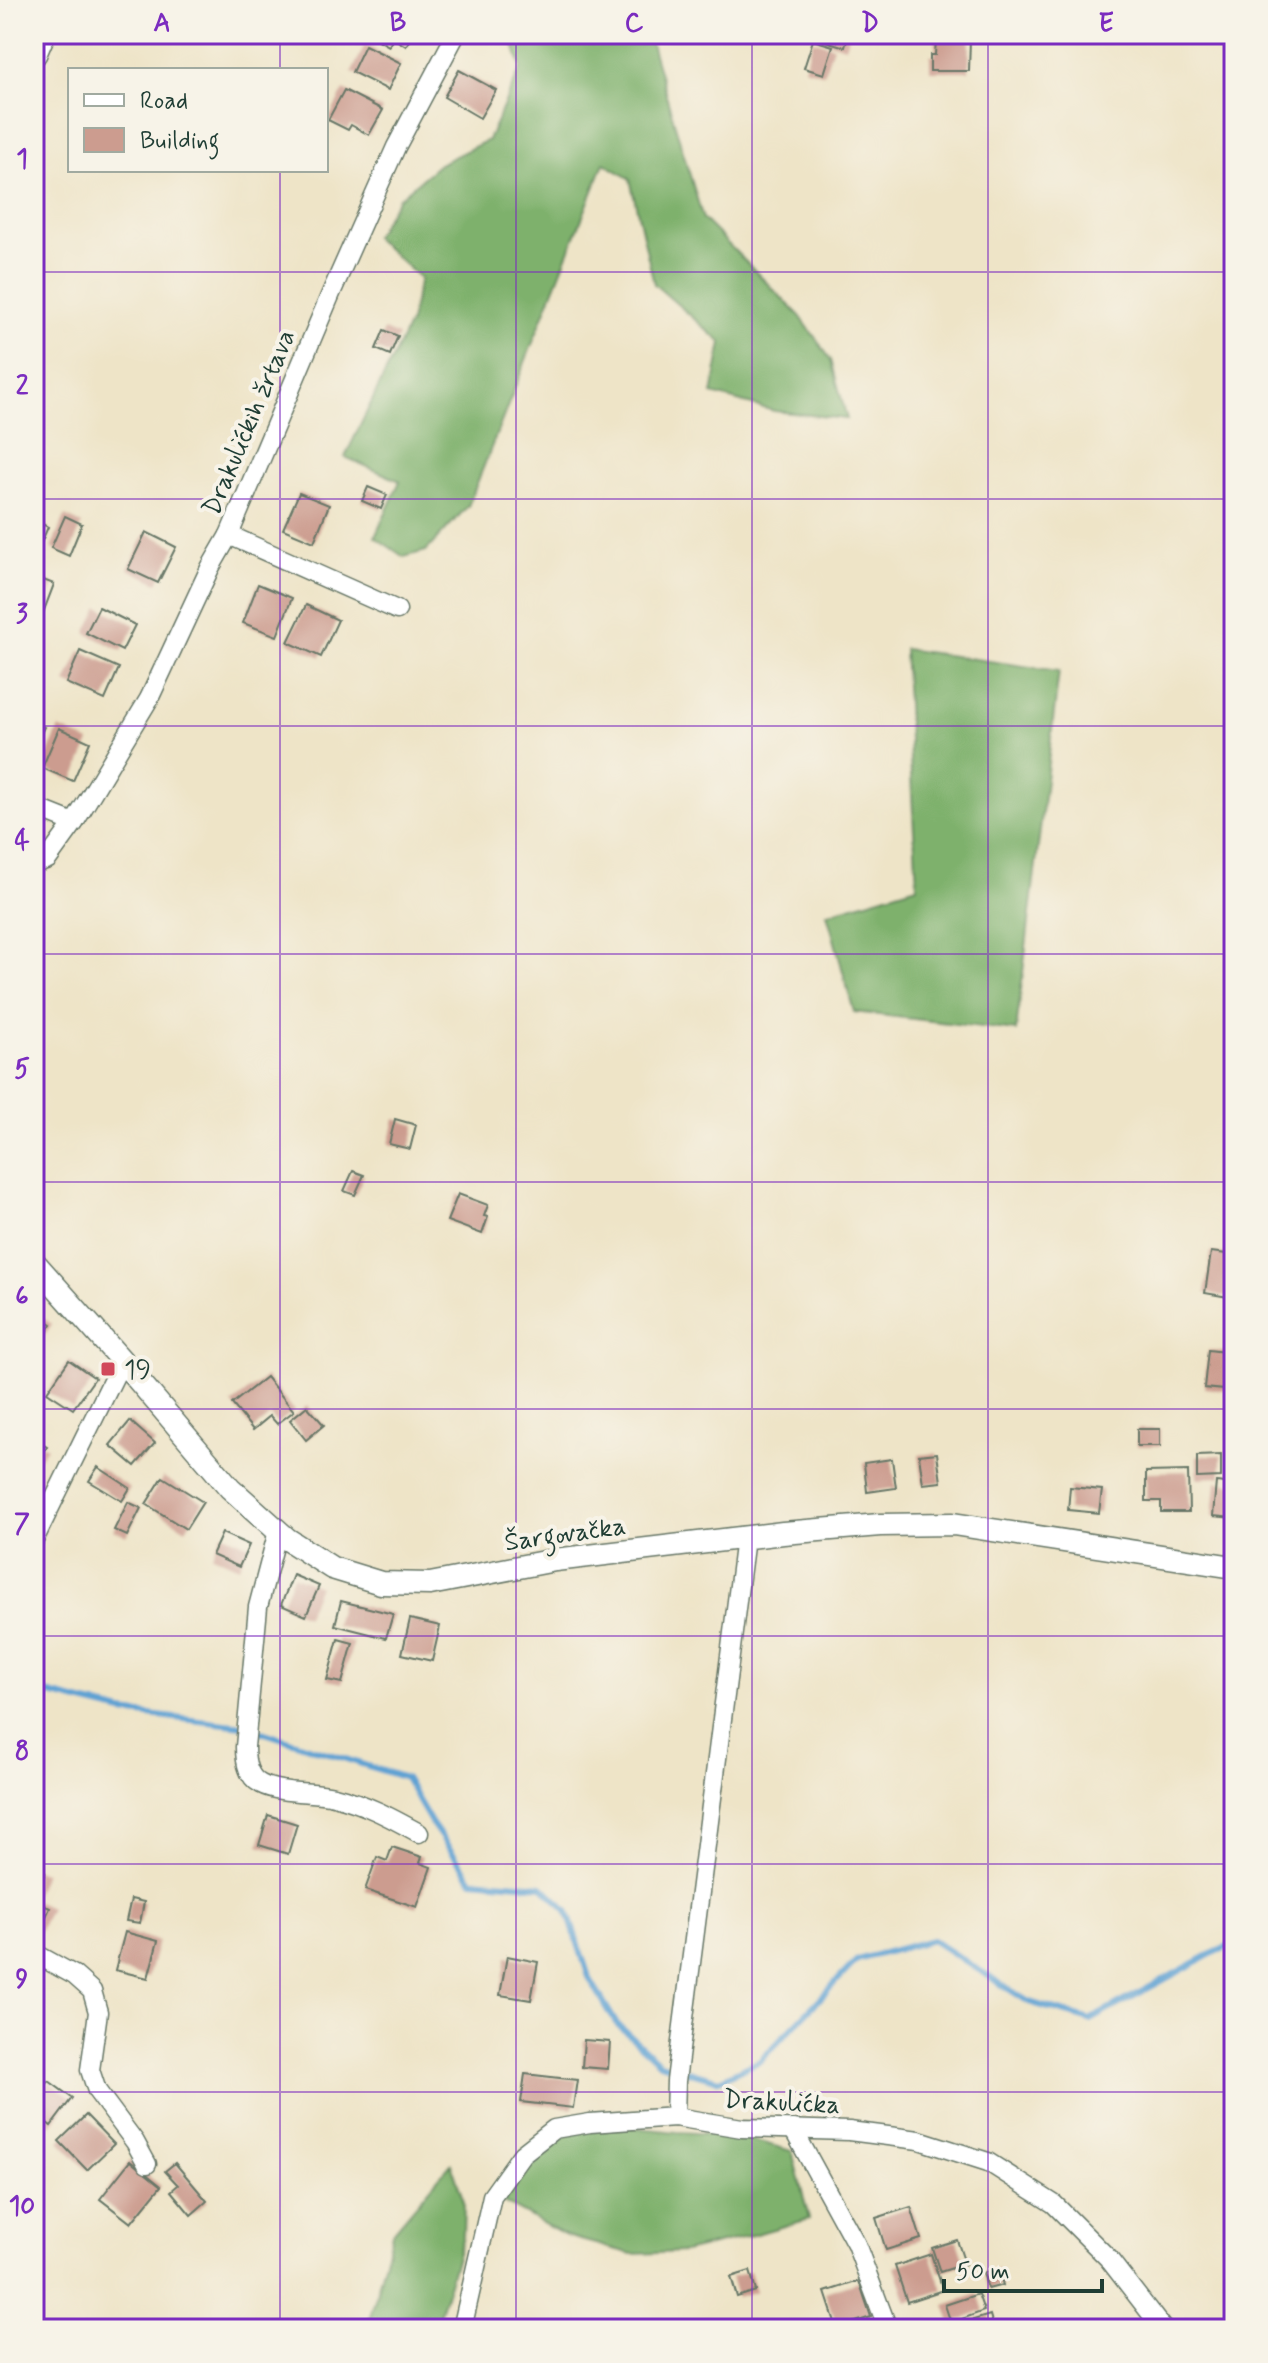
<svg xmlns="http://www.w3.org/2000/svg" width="1268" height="2363" viewBox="0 0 1268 2363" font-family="Mynerve,sans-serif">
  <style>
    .forest { fill: #7eb16c; stroke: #4e7750; stroke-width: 2 }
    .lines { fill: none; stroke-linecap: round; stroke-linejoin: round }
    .stream { stroke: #5fa2d3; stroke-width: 6 }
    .building { fill: #cc9c8f }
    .minor-casing { stroke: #677767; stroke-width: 21 }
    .tertiary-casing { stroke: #677767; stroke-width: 25 }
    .minor { stroke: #fff; stroke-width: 18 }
    .tertiary { stroke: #fff; stroke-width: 22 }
    .grid { fill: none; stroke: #7b2cbf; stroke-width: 2; stroke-opacity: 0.55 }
    .poi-dot { fill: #d1495b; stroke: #f7f3e8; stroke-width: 3 }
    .labels { text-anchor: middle; stroke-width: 8; stroke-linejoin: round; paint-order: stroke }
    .street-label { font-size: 26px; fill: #1f3d34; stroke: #f7f3e8 }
    .poi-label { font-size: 26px; fill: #1f3d34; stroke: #f7f3e8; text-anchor: start }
    .neatline { fill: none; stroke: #7b2cbf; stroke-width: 3 }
    .grid-label { font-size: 26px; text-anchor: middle; font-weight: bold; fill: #7b2cbf }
  </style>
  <rect width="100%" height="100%" fill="#f7f3e8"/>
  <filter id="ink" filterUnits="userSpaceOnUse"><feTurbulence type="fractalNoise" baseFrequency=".0125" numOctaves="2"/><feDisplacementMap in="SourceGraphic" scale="16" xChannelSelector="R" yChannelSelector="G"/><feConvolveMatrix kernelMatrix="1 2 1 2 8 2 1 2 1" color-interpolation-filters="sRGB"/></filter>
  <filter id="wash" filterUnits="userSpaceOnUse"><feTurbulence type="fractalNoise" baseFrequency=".006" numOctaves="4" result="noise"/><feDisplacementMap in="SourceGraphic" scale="32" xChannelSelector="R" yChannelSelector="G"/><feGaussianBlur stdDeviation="1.8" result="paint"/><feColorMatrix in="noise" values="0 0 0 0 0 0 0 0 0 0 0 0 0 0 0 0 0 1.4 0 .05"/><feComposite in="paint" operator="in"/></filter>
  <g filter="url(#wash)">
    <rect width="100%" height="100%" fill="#eee4c7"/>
    <g class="forest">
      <polygon points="511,34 648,34 703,219 800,316 831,360 847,419 774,411 712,394 722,343 654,284 630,179 604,163 468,506 426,551 404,557 375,537 400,481 345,457 410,322 420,278 374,237 398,199 439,164 488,140 521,68"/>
      <polygon points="904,649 1059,671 1016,1031 854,1012 827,913 917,886"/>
      <polygon points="590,2123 677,2132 735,2135 792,2151 809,2219 738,2239 684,2252 632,2254 566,2236 492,2196 522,2154"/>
      <polygon points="451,2163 464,2202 463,2236 435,2329 367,2329 392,2233"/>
    </g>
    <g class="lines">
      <polyline class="stream" points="34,1690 123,1712 243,1726 405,1778 432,1824 472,1880 542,1886 567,1910 589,1977 616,2023 660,2063 719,2080 760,2061 857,1960 932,1940 1029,2002 1090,2020 1209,1955 1234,1944"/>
    </g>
    <g id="blocks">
      <g class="building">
        <polygon points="368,34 413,34 406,46 393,38 389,46"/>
        <polygon points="813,34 849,34 845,47 813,37"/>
        <polygon points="936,39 970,39 969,71 930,71 930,55 935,55"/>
        <polygon points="813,40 833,46 824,74 804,68"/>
        <polygon points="365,45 401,63 388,90 352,72"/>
        <polygon points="459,70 496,90 480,118 444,97"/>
        <polygon points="344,90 383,110 369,135 351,125 348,130 328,120"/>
        <polygon points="384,330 398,336 390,355 376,349"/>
        <polygon points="368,487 387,495 381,509 362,501"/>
        <polygon points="299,493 329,505 314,542 283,529"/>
        <polygon points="65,516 82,524 69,556 51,548"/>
        <polygon points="34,520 48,527 34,559"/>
        <polygon points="146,532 176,547 158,583 128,569"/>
        <polygon points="38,578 54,584 38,626 34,624 34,612 37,602 34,601 34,588"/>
        <polygon points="258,584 292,598 277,636 243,623"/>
        <polygon points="306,605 338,620 321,657 288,642"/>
        <polygon points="99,607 135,625 122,651 86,633"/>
        <polygon points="80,651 119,668 105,700 66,683"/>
        <polygon points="34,722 44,727 34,748"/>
        <polygon points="59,728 90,742 73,781 42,768"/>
        <polygon points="395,1119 416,1125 410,1149 389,1144"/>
        <polygon points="353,1171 364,1175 355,1195 344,1191"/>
        <polygon points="458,1194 488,1205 484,1216 488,1217 482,1234 447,1221"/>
        <polygon points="1211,1252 1234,1255 1234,1298 1205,1293"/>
        <polygon points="34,1312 52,1324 35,1350 40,1353 34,1362"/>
        <polygon points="1208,1350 1234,1353 1234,1391 1204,1388"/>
        <polygon points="69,1360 95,1378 73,1409 47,1392"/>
        <polygon points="266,1377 294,1411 277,1424 270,1416 253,1430 232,1404"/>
        <polygon points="307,1406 324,1425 306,1440 290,1420"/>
        <polygon points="130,1421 155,1443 135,1466 110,1445"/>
        <rect x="1137" y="1429" width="23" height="17"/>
        <polygon points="34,1439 47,1447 34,1466"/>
        <polygon points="937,1453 941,1482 923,1484 919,1455"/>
        <polygon points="1221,1455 1221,1477 1197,1478 1197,1456"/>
        <polygon points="892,1459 896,1488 867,1492 864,1463"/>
        <polygon points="98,1467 130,1488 122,1501 89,1481"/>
        <polygon points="1188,1471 1189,1512 1161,1512 1161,1501 1146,1501 1146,1472"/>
        <polygon points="163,1477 203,1502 186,1529 146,1504"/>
        <polygon points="1216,1482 1234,1484 1234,1518 1213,1516"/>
        <polygon points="1070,1487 1102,1490 1099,1513 1068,1510"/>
        <polygon points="128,1502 141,1508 127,1536 114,1530"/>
        <polygon points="222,1533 249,1545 239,1567 212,1555"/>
        <polygon points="293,1575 319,1586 306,1616 281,1605"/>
        <polygon points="341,1601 393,1614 386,1638 335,1625"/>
        <polygon points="410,1619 440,1626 432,1661 402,1654"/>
        <polygon points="338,1639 353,1643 342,1683 327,1680"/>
        <polygon points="268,1815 297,1824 288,1854 259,1845"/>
        <polygon points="392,1847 422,1857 420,1863 431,1867 417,1907 365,1890 377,1857 387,1861"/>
        <polygon points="34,1868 45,1873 34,1895"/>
        <polygon points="131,1899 144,1902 140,1923 126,1921"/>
        <polygon points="37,1902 50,1908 38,1934 34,1932 34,1907"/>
        <polygon points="125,1932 158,1941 148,1978 115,1970"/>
        <polygon points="507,1956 538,1962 531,2000 500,1995"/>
        <polygon points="584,2040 610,2042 608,2069 582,2067"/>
        <polygon points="525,2074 577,2080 573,2108 521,2102"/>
        <polygon points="49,2081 72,2098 51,2126 34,2113 34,2101"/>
        <polygon points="86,2115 114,2144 87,2170 59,2141"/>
        <polygon points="130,2161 161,2186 131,2223 100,2199"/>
        <polygon points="175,2163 207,2201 191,2215 171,2191 178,2185 165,2171"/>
        <polygon points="911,2207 921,2239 886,2250 876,2218"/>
        <polygon points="957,2240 965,2264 940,2272 932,2248"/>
        <polygon points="931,2254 943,2290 907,2302 895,2266"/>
        <polygon points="998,2269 1003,2285 988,2289 983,2273"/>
        <polygon points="750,2271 756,2291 737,2297 731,2277"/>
        <polygon points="859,2281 871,2317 837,2328 825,2292"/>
        <polygon points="978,2294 984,2311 951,2323 945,2305"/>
        <polygon points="990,2315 994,2329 955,2329 954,2326"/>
      </g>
    </g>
  </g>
  <g filter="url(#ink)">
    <use href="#blocks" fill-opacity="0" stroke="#677767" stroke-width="2"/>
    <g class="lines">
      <g class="minor-casing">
        <g id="minor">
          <polyline points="37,55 46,34"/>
          <polyline points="229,535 397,610"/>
          <polyline points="34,807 74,823"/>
          <polyline points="34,864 48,859 74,823 149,699 210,568 229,535 332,291 396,147 456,34"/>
          <path d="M 278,1531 L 258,1607 L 245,1747 C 245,1761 247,1777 261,1784 C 280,1794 313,1791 334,1796 C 366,1804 390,1817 419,1833"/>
          <polyline points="34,1540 122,1361"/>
          <polyline points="34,1953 74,1975 92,1991 98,2012 90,2070 97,2091 135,2142 147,2164"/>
          <polyline points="675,2117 676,2081 745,1538"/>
          <polyline points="793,2129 856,2244 888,2329"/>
          <polyline points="462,2329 492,2196 522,2154 554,2129 590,2123 675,2117 742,2128 849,2131 919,2140 988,2162 1054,2204 1108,2258 1163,2329"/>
        </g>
      </g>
      <g class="tertiary-casing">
        <polyline id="tertiary" points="34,1262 122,1361 230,1488 287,1539 332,1568 381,1583 430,1584 555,1560 783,1533 880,1525 953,1524 1234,1567"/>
      </g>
      <use href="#minor" class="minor"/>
      <use href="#tertiary" class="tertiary"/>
    </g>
  </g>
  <path class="grid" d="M 280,34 L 280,70M 516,34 L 516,2329M 752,34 L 752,2329M 988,34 L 988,2329M 280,170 L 280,2329M 34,272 L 1234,272M 34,499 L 1234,499M 34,726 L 1234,726M 34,954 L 1234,954M 34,1182 L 1234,1182M 34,1409 L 1234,1409M 34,1636 L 1234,1636M 34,1864 L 1234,1864M 34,2092 L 1234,2092"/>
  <rect class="poi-dot" x="100" y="1361" width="16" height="16" rx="4"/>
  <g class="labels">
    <g class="street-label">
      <text transform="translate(248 422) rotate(-67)" y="9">Drakulićkih žrtava</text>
      <text transform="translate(565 1533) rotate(-8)" y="9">Šargovačka</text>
      <text transform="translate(782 2101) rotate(3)" y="9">Drakulićka</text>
    </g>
    <g class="poi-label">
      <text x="124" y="1378">19</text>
    </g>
  </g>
  <rect width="1268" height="2363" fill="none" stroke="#f7f3e8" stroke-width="88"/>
  <rect x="68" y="68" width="260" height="104" fill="#f7f3e8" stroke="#a1aaa0" stroke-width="2"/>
  <rect x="84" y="94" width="40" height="12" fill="#ffffff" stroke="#a1aaa0" stroke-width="2"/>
  <text x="140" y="108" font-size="24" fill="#1f3d34">Road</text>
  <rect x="84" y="128" width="40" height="24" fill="#cc9c8f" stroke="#a1aaa0" stroke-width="2"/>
  <text x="140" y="148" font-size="24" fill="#1f3d34">Building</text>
  <path d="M944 2279v12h158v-12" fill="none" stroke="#1f3d34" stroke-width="4"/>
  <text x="956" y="2279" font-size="24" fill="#1f3d34" stroke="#f7f3e8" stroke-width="6" paint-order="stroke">50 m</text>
  <rect x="44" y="44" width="1180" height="2275" class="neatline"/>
  <g class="grid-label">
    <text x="162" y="31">A</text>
    <text x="398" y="31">B</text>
    <text x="634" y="31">C</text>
    <text x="870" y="31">D</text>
    <text x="1106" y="31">E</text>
    <text x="22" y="167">1</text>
    <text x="22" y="394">2</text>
    <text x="22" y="622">3</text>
    <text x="22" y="849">4</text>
    <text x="22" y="1077">5</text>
    <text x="22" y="1304">6</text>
    <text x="22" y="1532">7</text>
    <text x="22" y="1759">8</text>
    <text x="22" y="1987">9</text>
    <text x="22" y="2214">10</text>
  </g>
</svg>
